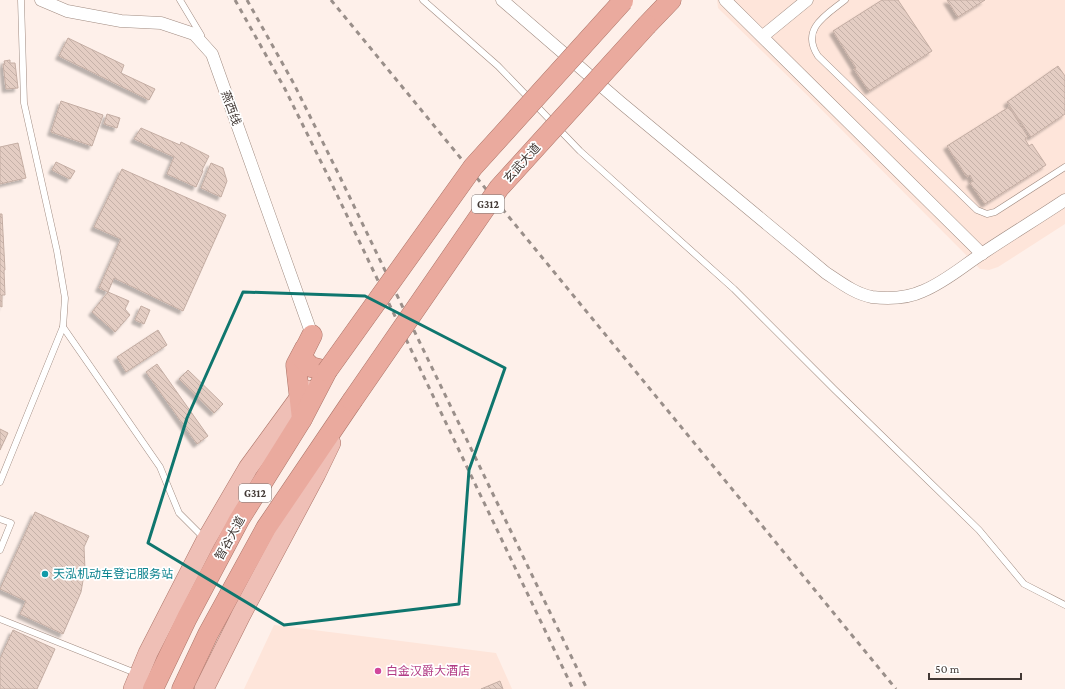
<svg xmlns="http://www.w3.org/2000/svg" width="1065" height="689" viewBox="0 0 1065 689" font-family="'Crimson Pro','Noto Sans SC',serif">
  <style>
    .built { fill: #fee5da }
    .building { fill: url(#building-back-hatch); stroke: #c4ada3; filter: url(#shadow) }
    .lines { fill: none; stroke-linecap: round; stroke-linejoin: round }
    .service-casing { stroke: #a08b81; stroke-width: 7 }
    .minor-casing { stroke: #a08b81; stroke-width: 13 }
    .primary-casing { stroke: #ac7569; stroke-width: 20 }
    .trunk-casing { stroke: #ac7569; stroke-width: 21 }
    .service { stroke: #fff; stroke-width: 6 }
    .minor { stroke: #fff; stroke-width: 12 }
    .primary { stroke: #efbfb6; stroke-width: 19 }
    .trunk { stroke: #eaaa9e; stroke-width: 20 }
    .rail { stroke: #9a8f8a; stroke-width: 3; stroke-dasharray: 5 5; stroke-linecap: butt }
    .trunk-bridge-casing { stroke: #ac7569; stroke-width: 21; stroke-linecap: butt }
    .trunk-bridge { stroke: #eaaa9e; stroke-width: 20 }
    .marked { fill: none; stroke: #0f766e; stroke-width: 3; stroke-linejoin: round }
    .culture-dot { fill: #0f9aa8; stroke: #fff; stroke-width: 1.5 }
    .hotel-dot { fill: #d1479c; stroke: #fff; stroke-width: 1.5 }
    .labels { text-anchor: middle; stroke-width: 3.5; stroke-linejoin: round; paint-order: stroke }
    .shield { fill: #fff; stroke: #7b7472; stroke-width: 1 }
    .shield-label { font-size: 11px; font-weight: bold; fill: #423935 }
    .street-label { font-size: 12px; fill: #423935; stroke: #fff }
    .culture-label { font-size: 12px; fill: #0d838f; stroke: #fff; text-anchor: start }
    .hotel-label { font-size: 12px; fill: #b23c85; stroke: #fff; text-anchor: start }
  </style>
  <defs>
    <pattern id="building-back-hatch" width="6" height="6" patternUnits="userSpaceOnUse"><rect width="6" height="6" fill="#e4cdc3"/><path d="M-1 5l2 2M0 0l6 6M5-1l2 2" fill="none" stroke="#c5b1a8"/></pattern>
    <filter id="shadow"><feDropShadow dx="-3.5" dy="3.5" stdDeviation="1" flood-color="#0004"/></filter>
  </defs>
  <rect width="100%" height="100%" fill="#fef0ea"/>
  <g class="built">
    <polygon points="717,0 1065,0 1065,224 998,267 989,270 980,269 808,96 721,11 718,8"/>
    <polygon points="274,625 496,653 512,689 244,689"/>
  </g>
  <g class="building">
    <polygon points="882,0 898,0 932,51 869,91 854,69 856,68 833,31"/>
    <polygon points="947,0 985,0 958,17"/>
    <polygon points="68,38 124,65 121,73 155,89 149,100 59,56"/>
    <polygon points="10,60 10,63 15,63 18,88 6,89 3,64 5,64 4,61"/>
    <polygon points="1058,66 1065,76 1065,114 1031,137 1007,102"/>
    <polygon points="61,101 103,115 92,146 51,132"/>
    <polygon points="1009,107 1028,137 1025,139 1029,146 1032,144 1046,165 985,204 970,183 973,181 970,175 967,177 947,146"/>
    <polygon points="107,114 120,118 117,128 104,124"/>
    <polygon points="141,128 180,145 181,142 209,156 202,170 203,171 196,187 167,174 174,157 134,139"/>
    <polygon points="18,143 26,178 0,184 0,147"/>
    <polygon points="56,162 75,171 70,179 52,170"/>
    <polygon points="211,163 223,168 227,181 221,197 201,188"/>
    <polygon points="122,169 226,215 183,311 114,278 108,292 99,288 121,239 94,227"/>
    <polygon points="0,214 2,214 5,270 4,270 5,295 2,295 2,307 0,306"/>
    <polygon points="108,292 129,301 125,309 130,315 115,332 92,312"/>
    <polygon points="141,306 150,310 144,324 135,320"/>
    <polygon points="158,330 167,345 126,372 117,357"/>
    <polygon points="157,364 208,436 197,444 146,372"/>
    <polygon points="188,370 223,404 214,413 179,379"/>
    <polygon points="0,429 8,433 0,450"/>
    <polygon points="35,512 89,536 84,547 85,569 81,592 63,634 20,614 26,601 0,589"/>
    <polygon points="13,630 55,649 37,689 0,689 0,659"/>
    <polygon points="500,681 503,689 481,689"/>
  </g>
  <g class="lines">
    <g class="service-casing">
      <g id="service">
        <polyline points="21,0 24,103 57,251 65,298 63,327 160,467 179,513 205,539"/>
        <polyline points="180,0 201,35"/>
        <polyline points="423,0 498,66 580,151 734,289 835,390 979,530 1024,584 1065,605"/>
        <path d="M 845,0 C 826,15 800,29 818,56 L 977,210 L 987,214 L 995,212 L 1065,167"/>
        <polyline points="0,482 63,327"/>
        <polyline points="0,519 11,523 0,550"/>
        <polyline points="0,619 138,674"/>
      </g>
    </g>
    <g class="minor-casing">
      <g id="minor">
        <polyline points="41,0 67,11 121,21 161,23 194,34 212,54 312,335"/>
        <path d="M 502,0 L 620,102 L 826,273 C 840,282 855,294 872,297 C 889,299 908,298 923,291 C 945,282 963,266 983,253 C 1010,235 1038,218 1065,200"/>
        <polyline points="725,0 982,254"/>
        <polyline points="763,36 807,0"/>
      </g>
    </g>
    <g class="primary-casing">
      <g id="primary">
        <polyline points="133,689 148,653 206,540 248,468 299,398 308,390"/>
        <polyline points="204,689 241,615 316,474 331,443"/>
      </g>
    </g>
    <g class="trunk-casing">
      <g id="trunk">
        <polyline points="647,25 671,0"/>
        <polyline points="302,419 296,365 305,348"/>
        <polyline points="153,689 187,618 239,520 302,419 327,371 311,367 301,357 312,335"/>
        <polyline points="182,689 208,634 266,528 352,401"/>
      </g>
    </g>
    <use href="#service" class="service"/>
    <use href="#minor" class="minor"/>
    <use href="#primary" class="primary"/>
    <use href="#trunk" class="trunk"/>
    <g class="rail">
      <polyline points="235,0 285,89 330,180 573,689"/>
      <polyline points="247,0 294,84 339,175 587,689"/>
      <polyline points="331,0 896,689"/>
    </g>
    <g class="trunk-bridge-casing">
      <g id="trunk-bridge">
        <polyline points="327,371 473,167 623,1"/>
        <polyline points="352,401 499,188 647,25"/>
      </g>
    </g>
    <use href="#trunk-bridge" class="trunk-bridge"/>
  </g>
  <path class="marked" d="M 243,292 L 365,296 L 505,368 L 469,470 L 459,604 L 284,625 L 148,543 L 187,418 Z"/>
  <circle class="culture-dot" cx="45" cy="574" r="4"/>
  <circle class="hotel-dot" cx="378" cy="671" r="4"/>
  <g class="labels">
    <g class="shield">
      <rect x="472" y="195" width="32" height="18" rx="3"/>
      <rect x="239" y="484" width="32" height="18" rx="3"/>
    </g>
    <g class="shield-label">
      <text x="488" y="208">G312</text>
      <text x="255" y="497">G312</text>
    </g>
    <g class="street-label">
      <text transform="translate(231 108) rotate(70)" y="4">燕西线</text>
      <text transform="translate(522 163) rotate(-48)" y="4">玄武大道</text>
      <text transform="translate(230 538) rotate(-61)" y="4">智谷大道</text>
    </g>
    <g class="culture-label">
      <text x="53" y="578">天泓机动车登记服务站</text>
    </g>
    <g class="hotel-label">
      <text x="386" y="675">白金汉爵大酒店</text>
    </g>
  </g>
  <path d="M929 673v6h92v-6" fill="none" stroke="#423935" stroke-width="2"/>
  <text x="935" y="673" font-size="12" fill="#423935" stroke="#ffffff" stroke-width="3" paint-order="stroke">50 m</text>
</svg>
